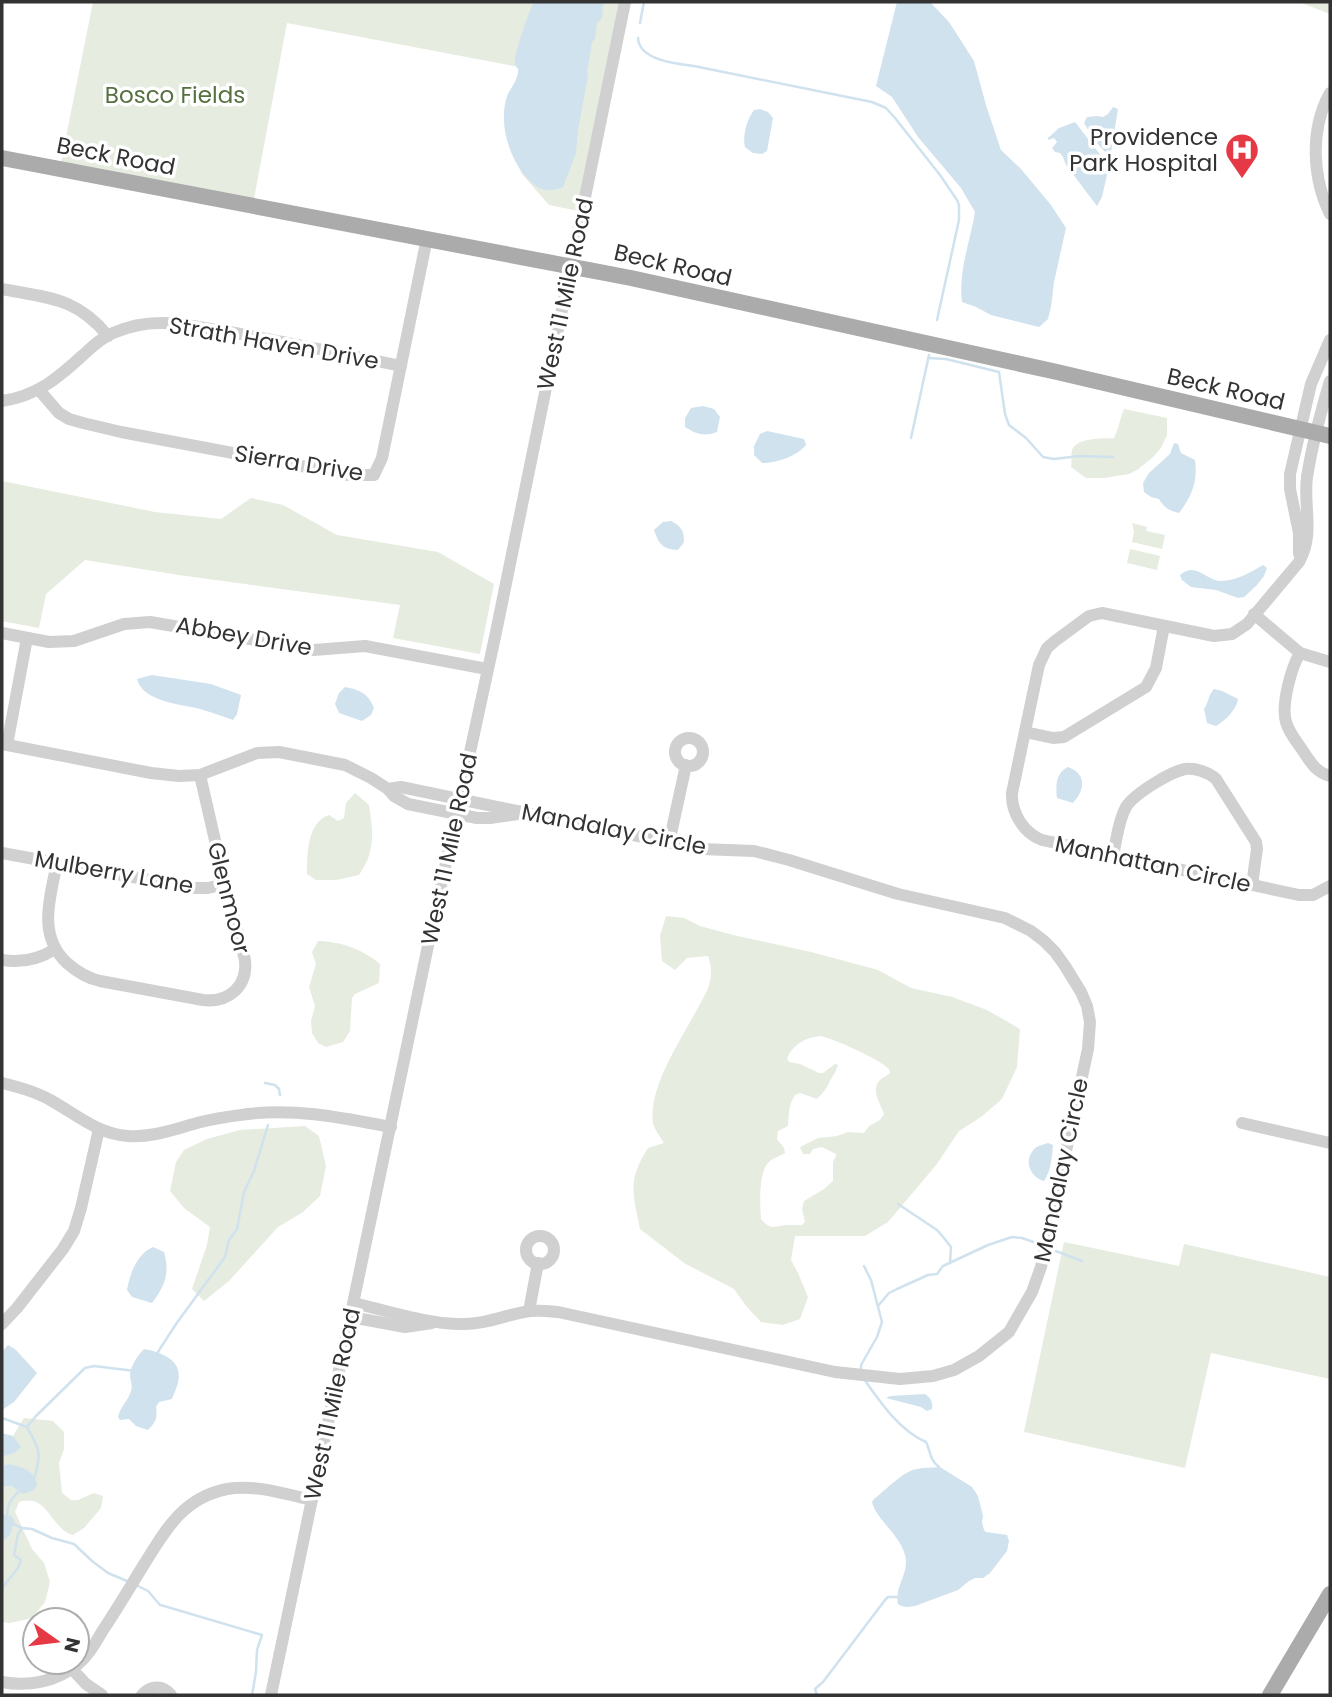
<svg xmlns="http://www.w3.org/2000/svg" width="1332" height="1697" viewBox="0 0 1332 1697" font-family="Poppins,sans-serif">
  <style>
    .green { fill: #e6ecdf; fill-rule: evenodd }
    .water { fill: #cfe2ee }
    .lines { fill: none; stroke-linecap: round; stroke-linejoin: round }
    .stream { stroke: #cfe2ee; stroke-width: 2.5 }
    .minor { stroke: #d0d0d0; stroke-width: 12 }
    .major { stroke: #ababab; stroke-width: 16 }
    .labels { text-anchor: middle; stroke-width: 7; stroke-linejoin: round; paint-order: stroke }
    .park-label { font-size: 23px; fill: #56703f; stroke: #fff }
    .poi-label { font-size: 23px; fill: #333; stroke: #fff; text-anchor: end }
    .street-label { font-size: 23px; fill: #333; stroke: #fff }
  </style>
  <rect width="100%" height="100%" fill="#fff"/>
  <g class="green">
    <polygon points="93,2 621,2 579,211 549,205 522,174 514,156 519,67 287,23 253,204 60,167"/>
    <polygon points="1299,2 1330,2 1330,14"/>
    <path d="M 1124,409 L 1167,418 L 1167,435 L 1161,448 L 1152,458 L 1137,470 L 1129,474 L 1104,478 L 1086,478 L 1071,467 C 1072,463 1071,454 1072,450 C 1077,437 1103,439 1114,438 C 1119,428 1120,418 1124,409 Z"/>
    <polygon points="2,481 155,512 221,519 251,498 283,505 337,535 438,552 494,584 480,654 393,638 400,605 179,575 85,560 46,594 39,628 2,621"/>
    <polygon points="1132,523 1147,527 1146,531 1165,535 1162,549 1132,542 1134,531"/>
    <polygon points="1130,549 1160,556 1157,570 1127,563"/>
    <path d="M 355,793 L 369,805 C 373,832 376,851 359,875 L 336,880 L 316,880 L 307,874 C 307,855 307,822 329,815 L 338,821 L 344,818 L 346,803 Z"/>
    <path d="M 666,916 L 684,918 L 700,926 L 733,935 L 811,952 L 878,970 L 911,988 L 952,997 L 987,1010 L 1020,1029 L 1017,1067 L 1002,1099 L 981,1117 L 959,1131 L 937,1164 L 888,1222 L 865,1236 L 795,1236 L 791,1260 L 798,1273 L 808,1297 L 800,1319 L 783,1325 L 761,1322 L 747,1307 L 734,1289 L 684,1263 L 640,1229 C 633,1193 627,1181 648,1148 L 664,1143 C 661,1138 655,1130 653,1124 C 647,1082 692,1025 708,988 C 712,978 712,965 708,956 L 687,958 L 675,970 L 662,961 L 660,936 ZM 820,1036 C 835,1039 879,1059 889,1069 L 890,1073 C 887,1076 883,1077 880,1080 C 870,1090 881,1104 884,1114 L 880,1120 L 869,1126 L 864,1133 L 848,1132 L 837,1136 L 818,1138 L 800,1147 L 803,1154 L 810,1154 L 813,1149 L 822,1147 L 836,1154 L 836,1156 L 833,1162 L 833,1181 L 824,1189 L 804,1201 L 802,1209 L 805,1222 L 802,1225 C 798,1225 794,1225 790,1225 C 775,1225 772,1232 761,1219 C 760,1205 758,1172 769,1162 C 773,1158 780,1156 785,1153 L 784,1148 L 777,1139 L 778,1131 L 788,1126 C 789,1114 788,1106 795,1095 L 800,1093 L 817,1099 C 824,1092 826,1089 830,1081 C 833,1075 836,1072 838,1065 L 835,1064 L 823,1073 L 819,1073 L 800,1064 L 789,1062 L 787,1058 C 794,1044 804,1038 820,1036 Z"/>
    <path d="M 318,941 C 340,941 364,950 380,964 L 379,983 L 355,994 L 352,998 L 350,1031 L 343,1042 L 326,1047 L 318,1043 L 312,1033 L 311,1021 L 315,1006 L 309,987 L 316,964 L 312,952 Z"/>
    <polygon points="305,1126 319,1136 326,1166 320,1196 303,1212 278,1227 229,1281 204,1301 192,1289 207,1245 210,1227 184,1208 170,1191 176,1162 184,1150 207,1139 240,1130"/>
    <polygon points="1064,1242 1179,1266 1184,1244 1330,1277 1330,1379 1211,1353 1185,1468 1024,1432"/>
    <path d="M 24,1418 L 53,1421 L 64,1432 L 64,1449 L 59,1463 L 62,1493 L 71,1500 L 78,1500 L 94,1493 L 103,1496 L 101,1508 L 84,1528 L 73,1535 C 50,1529 49,1493 19,1502 L 15,1512 L 32,1549 L 44,1563 L 50,1582 L 45,1602 L 32,1618 L 10,1623 L 2,1622 L 2,1542 L 10,1535 L 11,1516 L 2,1514 L 2,1487 L 11,1486 L 15,1489 L 8,1464 L 2,1466 L 2,1457 L 15,1453 L 20,1447 L 13,1436 Z"/>
  </g>
  <g class="water">
    <path d="M 534,2 L 606,2 L 603,5 L 602,18 L 597,23 L 595,39 L 592,42 L 590,55 L 587,72 L 588,76 L 578,130 L 576,153 L 563,187 C 550,193 539,191 529,180 C 509,161 497,120 508,94 C 512,86 519,78 518,69 C 517,67 515,66 515,64 C 513,57 529,10 534,2 Z"/>
    <path d="M 897,2 L 930,2 L 949,22 L 974,61 L 986,105 L 1001,150 L 1021,169 L 1051,205 L 1066,228 L 1054,282 L 1051,307 L 1048,319 L 1039,327 L 991,315 L 976,307 L 962,302 C 958,271 970,243 975,212 L 961,188 L 918,137 L 892,97 L 876,86 Z"/>
    <polygon points="1113,107 1118,109 1111,152 1108,155 1095,141 1084,123 1087,117 1098,116 1103,117 1108,114"/>
    <path d="M 760,109 L 768,112 L 773,118 L 767,151 L 762,154 L 753,153 L 745,147 C 742,137 747,119 754,110 Z"/>
    <polygon points="1075,122 1109,166 1102,197 1097,206 1066,165 1063,157 1060,153 1055,152 1052,148 1057,142 1054,138 1048,140 1048,138 1059,128"/>
    <path d="M 703,406 L 714,409 L 720,417 L 717,432 C 704,437 696,434 685,427 L 685,418 L 691,408 Z"/>
    <path d="M 767,431 L 804,439 L 806,445 C 797,456 777,463 762,463 L 754,455 L 754,446 L 760,434 Z"/>
    <path d="M 1174,443 L 1178,444 L 1181,453 L 1195,460 C 1198,481 1192,496 1179,513 C 1170,511 1164,508 1159,499 L 1151,497 L 1144,492 L 1143,483 L 1149,473 L 1170,454 Z"/>
    <path d="M 671,521 C 681,526 684,531 684,542 L 678,550 C 662,549 659,544 654,530 L 663,522 Z"/>
    <path d="M 1263,565 L 1267,568 L 1264,576 L 1256,586 L 1244,597 L 1238,598 L 1216,590 L 1191,587 L 1182,580 L 1180,575 C 1196,561 1206,581 1221,581 C 1236,581 1251,572 1263,565 Z"/>
    <path d="M 152,675 L 211,684 L 241,695 L 237,714 L 233,720 C 222,716 211,712 200,709 C 181,704 143,702 137,679 Z"/>
    <path d="M 345,687 C 361,690 368,694 374,708 L 371,715 L 362,721 L 339,713 L 335,704 L 339,693 Z"/>
    <path d="M 1214,689 L 1222,691 L 1238,699 C 1237,709 1225,721 1216,726 L 1207,723 L 1204,709 C 1209,702 1208,695 1214,689 Z"/>
    <path d="M 1068,767 C 1087,774 1085,790 1073,803 L 1057,798 C 1056,785 1055,774 1068,767 Z"/>
    <path d="M 1048,1143 L 1053,1145 C 1052,1156 1051,1172 1044,1181 C 1032,1178 1024,1163 1032,1152 C 1035,1146 1042,1145 1048,1143 Z"/>
    <path d="M 153,1247 L 164,1252 C 170,1273 165,1286 152,1303 L 132,1297 L 127,1290 C 130,1273 137,1254 153,1247 Z"/>
    <polygon points="8,1345 15,1349 37,1373 14,1402 2,1410 2,1352"/>
    <path d="M 144,1349 C 156,1351 175,1357 178,1370 C 181,1380 175,1391 172,1399 L 159,1402 L 156,1407 C 158,1418 155,1423 148,1430 L 136,1426 L 129,1419 L 120,1420 L 118,1417 C 120,1407 128,1401 131,1391 C 133,1384 130,1381 130,1374 C 131,1365 138,1355 144,1349 Z"/>
    <path d="M 925,1394 C 931,1398 933,1402 932,1409 L 927,1411 L 921,1407 L 886,1398 L 890,1396 Z"/>
    <polygon points="2,1433 13,1436 21,1447 15,1453 2,1457"/>
    <path d="M 8,1464 C 22,1467 35,1470 37,1486 L 32,1491 L 23,1494 L 11,1486 L 2,1487 L 2,1466 Z"/>
    <path d="M 940,1467 L 972,1487 L 978,1496 L 983,1516 L 982,1522 L 984,1530 L 986,1532 L 1007,1535 L 1009,1541 L 1007,1551 L 990,1573 L 983,1578 L 975,1578 L 969,1581 L 958,1590 L 915,1606 C 908,1607 904,1608 898,1604 C 894,1586 910,1573 905,1555 C 900,1535 876,1519 872,1502 L 874,1499 C 886,1490 903,1471 917,1469 C 924,1467 932,1468 940,1467 Z"/>
    <polygon points="2,1514 12,1516 14,1521 10,1535 2,1542"/>
  </g>
  <g class="lines">
    <g class="stream">
      <polyline points="640,23 644,2"/>
      <path d="M 638,38 C 639,60 676,64 694,66 L 872,102 L 886,108 L 895,118 L 940,175 L 957,200 L 959,205 L 959,220 L 937,320"/>
      <polyline points="928,358 946,359 999,372 1005,414 1009,425 1026,438 1043,457 1054,459 1079,456 1113,457"/>
      <polyline points="911,438 929,355"/>
      <polyline points="265,1083 275,1085 279,1089 280,1095"/>
      <polyline points="898,1204 937,1230 944,1238 951,1247 950,1263"/>
      <polyline points="1048,1248 1082,1261"/>
      <polyline points="878,1306 889,1293 897,1289 928,1275 937,1274 943,1266 988,1245 1012,1237 1022,1238 1042,1245"/>
      <polyline points="156,1355 176,1324 225,1257 229,1240 237,1229 244,1192 254,1171 268,1125"/>
      <polyline points="861,1370 861,1365 877,1337 882,1322 871,1280 864,1266"/>
      <path d="M 864,1379 C 881,1403 899,1430 926,1442 C 931,1452 929,1459 939,1467"/>
      <path d="M 2,1418 L 27,1427 C 40,1450 42,1453 34,1479"/>
      <polyline points="27,1427 36,1416 85,1368 94,1366 135,1371"/>
      <path d="M 7,1516 C 7,1505 11,1497 21,1490"/>
      <polyline points="11,1521 15,1525 22,1528 32,1529 52,1538 74,1544 92,1561 108,1573 127,1581"/>
      <polyline points="136,1585 148,1591 160,1605 164,1606 262,1635 257,1650 256,1672 252,1695"/>
      <polyline points="2,1588 18,1568 21,1560 14,1555 18,1534 22,1528"/>
      <polyline points="817,1695 815,1689 823,1682 885,1600 888,1597 897,1597"/>
    </g>
    <g class="minor">
      <path d="M 1330,93 C 1310,129 1312,177 1330,214"/>
      <path d="M 2,289 C 48,298 76,297 108,336"/>
      <path d="M 1330,381 C 1321,411 1312,446 1307,477 C 1303,507 1315,533 1299,562 L 1247,624 L 1232,634 L 1214,636 L 1102,613 L 1089,616 L 1055,641 L 1047,648 L 1039,665 L 1012,793 C 1011,813 1024,833 1042,840 L 1299,895 L 1313,895 L 1330,886"/>
      <polyline points="39,390 59,413 69,419 83,423 121,432 349,475 374,475 382,458 427,238"/>
      <path d="M 2,401 C 37,396 58,378 83,355 C 93,346 101,338 113,333 C 127,327 145,323 160,323 C 183,322 206,329 229,332 C 287,342 344,354 401,366"/>
      <polyline points="1299,554 1299,533 1290,489 1290,474 1311,384 1330,340"/>
      <polyline points="1254,614 1300,653 1330,662"/>
      <polyline points="2,633 49,642 74,641 124,624 150,622 314,650 365,646 487,669"/>
      <path d="M 1300,653 C 1291,668 1281,705 1286,722 C 1289,733 1297,742 1303,751 C 1311,763 1316,772 1330,776"/>
      <polyline points="1025,732 1053,738 1064,737 1146,687 1156,668 1164,626"/>
      <circle cx="689" cy="752" r="14"/>
      <polyline points="2,744 151,773 179,776 200,775 257,753 279,752 345,765 371,778 388,789 394,796 408,804 477,818 490,818 518,814"/>
      <polyline points="7,745 27,638"/>
      <polyline points="669,843 686,765"/>
      <polyline points="2,853 193,888 208,888 225,884"/>
      <path d="M 1113,855 C 1117,839 1118,821 1126,807 C 1134,794 1170,772 1185,769 C 1196,768 1208,772 1216,779 L 1256,842 L 1257,849 L 1252,885"/>
      <path d="M 57,863 C 50,898 37,935 67,963 C 77,972 87,978 100,981 L 203,1000 C 229,1003 248,986 245,960 L 225,884 L 200,775"/>
      <path d="M 2,960 C 21,963 38,960 55,949"/>
      <path d="M 2,1083 C 19,1087 37,1092 52,1101 C 77,1115 98,1134 128,1136 C 153,1138 177,1128 201,1122 C 216,1118 233,1116 248,1114 C 297,1108 343,1118 391,1127"/>
      <polyline points="1242,1123 1330,1143"/>
      <circle cx="540" cy="1250" r="14"/>
      <path d="M 354,1303 C 387,1311 428,1324 461,1324 C 485,1325 507,1314 530,1311 C 540,1310 548,1311 558,1312 L 835,1372 L 900,1379 L 933,1376 L 954,1370 L 979,1356 L 1009,1332 L 1032,1292 L 1041,1267 L 1088,1049 L 1090,1022 L 1087,1006 L 1081,992 L 1065,966 L 1055,952 L 1044,941 L 1031,931 L 1005,918 L 898,894 L 789,860 L 754,851 L 701,849 L 401,787 L 388,789"/>
      <polyline points="529,1311 538,1263"/>
      <polyline points="351,1317 405,1327 432,1323"/>
      <polyline points="2,1324 17,1308 63,1249 74,1231 81,1208 99,1129"/>
      <polyline points="72,1669 86,1684 102,1695"/>
      <path d="M 2,1682 C 28,1687 56,1682 78,1664 C 89,1655 96,1642 103,1630 C 117,1609 130,1587 143,1566 C 165,1531 182,1498 227,1489 C 254,1484 285,1494 312,1500"/>
      <path d="M 142,1695 C 151,1685 163,1685 171,1695"/>
      <polyline points="271,1695 429,941 495,637 625,2"/>
    </g>
    <g class="major">
      <polyline points="2,158 631,278 1057,372 1330,436"/>
      <polyline points="1270,1695 1330,1594"/>
    </g>
  </g>
  <defs>
    <g id="hospital-pin" transform="scale(1.75)"><path d="M0 17L-7.5 6A9.5 9.5 0 1 1 7.5 6Z" fill="#e63946" stroke="#fff"/><path d="M-5-5h3v3.5h4V-5h3V5h-3V1.5h-4V5h-3Z" fill="#fff"/></g>
  </defs>
  <g fill-rule="evenodd">
    <use href="#hospital-pin" x="1242" y="150"/>
  </g>
  <g class="labels">
    <g class="park-label">
      <text x="175" y="103">Bosco Fields</text>
    </g>
    <g class="poi-label">
      <text x="1218" y="145">Providence<tspan x="1218" dy="26">Park Hospital</tspan></text>
    </g>
    <g class="street-label">
      <text transform="translate(116 156) rotate(11)" y="8">Beck Road</text>
      <text transform="translate(673 265) rotate(13)" y="8">Beck Road</text>
      <text transform="translate(565 294) rotate(-78)" y="8">West 11 Mile Road</text>
      <text transform="translate(274 343) rotate(10)" y="8">Strath Haven Drive</text>
      <text transform="translate(1226 389) rotate(13)" y="8">Beck Road</text>
      <text transform="translate(299 463) rotate(9)" y="8">Sierra Drive</text>
      <text transform="translate(244 636) rotate(10)" y="8">Abbey Drive</text>
      <text transform="translate(614 829) rotate(11)" y="8">Mandalay Circle</text>
      <text transform="translate(449 849) rotate(-78)" y="8">West 11 Mile Road</text>
      <text transform="translate(1153 864) rotate(12)" y="8">Manhattan Circle</text>
      <text transform="translate(114 872) rotate(10)" y="8">Mulberry Lane</text>
      <text transform="translate(229 898) rotate(76)" y="8">Glenmoor</text>
      <text transform="translate(1061 1170) rotate(-78)" y="8">Mandalay Circle</text>
      <text transform="translate(332 1404) rotate(-78)" y="8">West 11 Mile Road</text>
    </g>
  </g>
  <rect width="1332" height="1697" fill="none" stroke="#333333" stroke-width="7"/>
  <g transform="translate(56 1641) rotate(104)"><circle r="33" fill="#ffffff" stroke="#adadad" stroke-width="2"/>
  <path d="M0-5L12 26L0 18L-12 26Z" fill="#e63946"/>
  <text y="-10" font-size="19" font-weight="bold" text-anchor="middle" fill="#333333">N</text>
  </g>
</svg>
